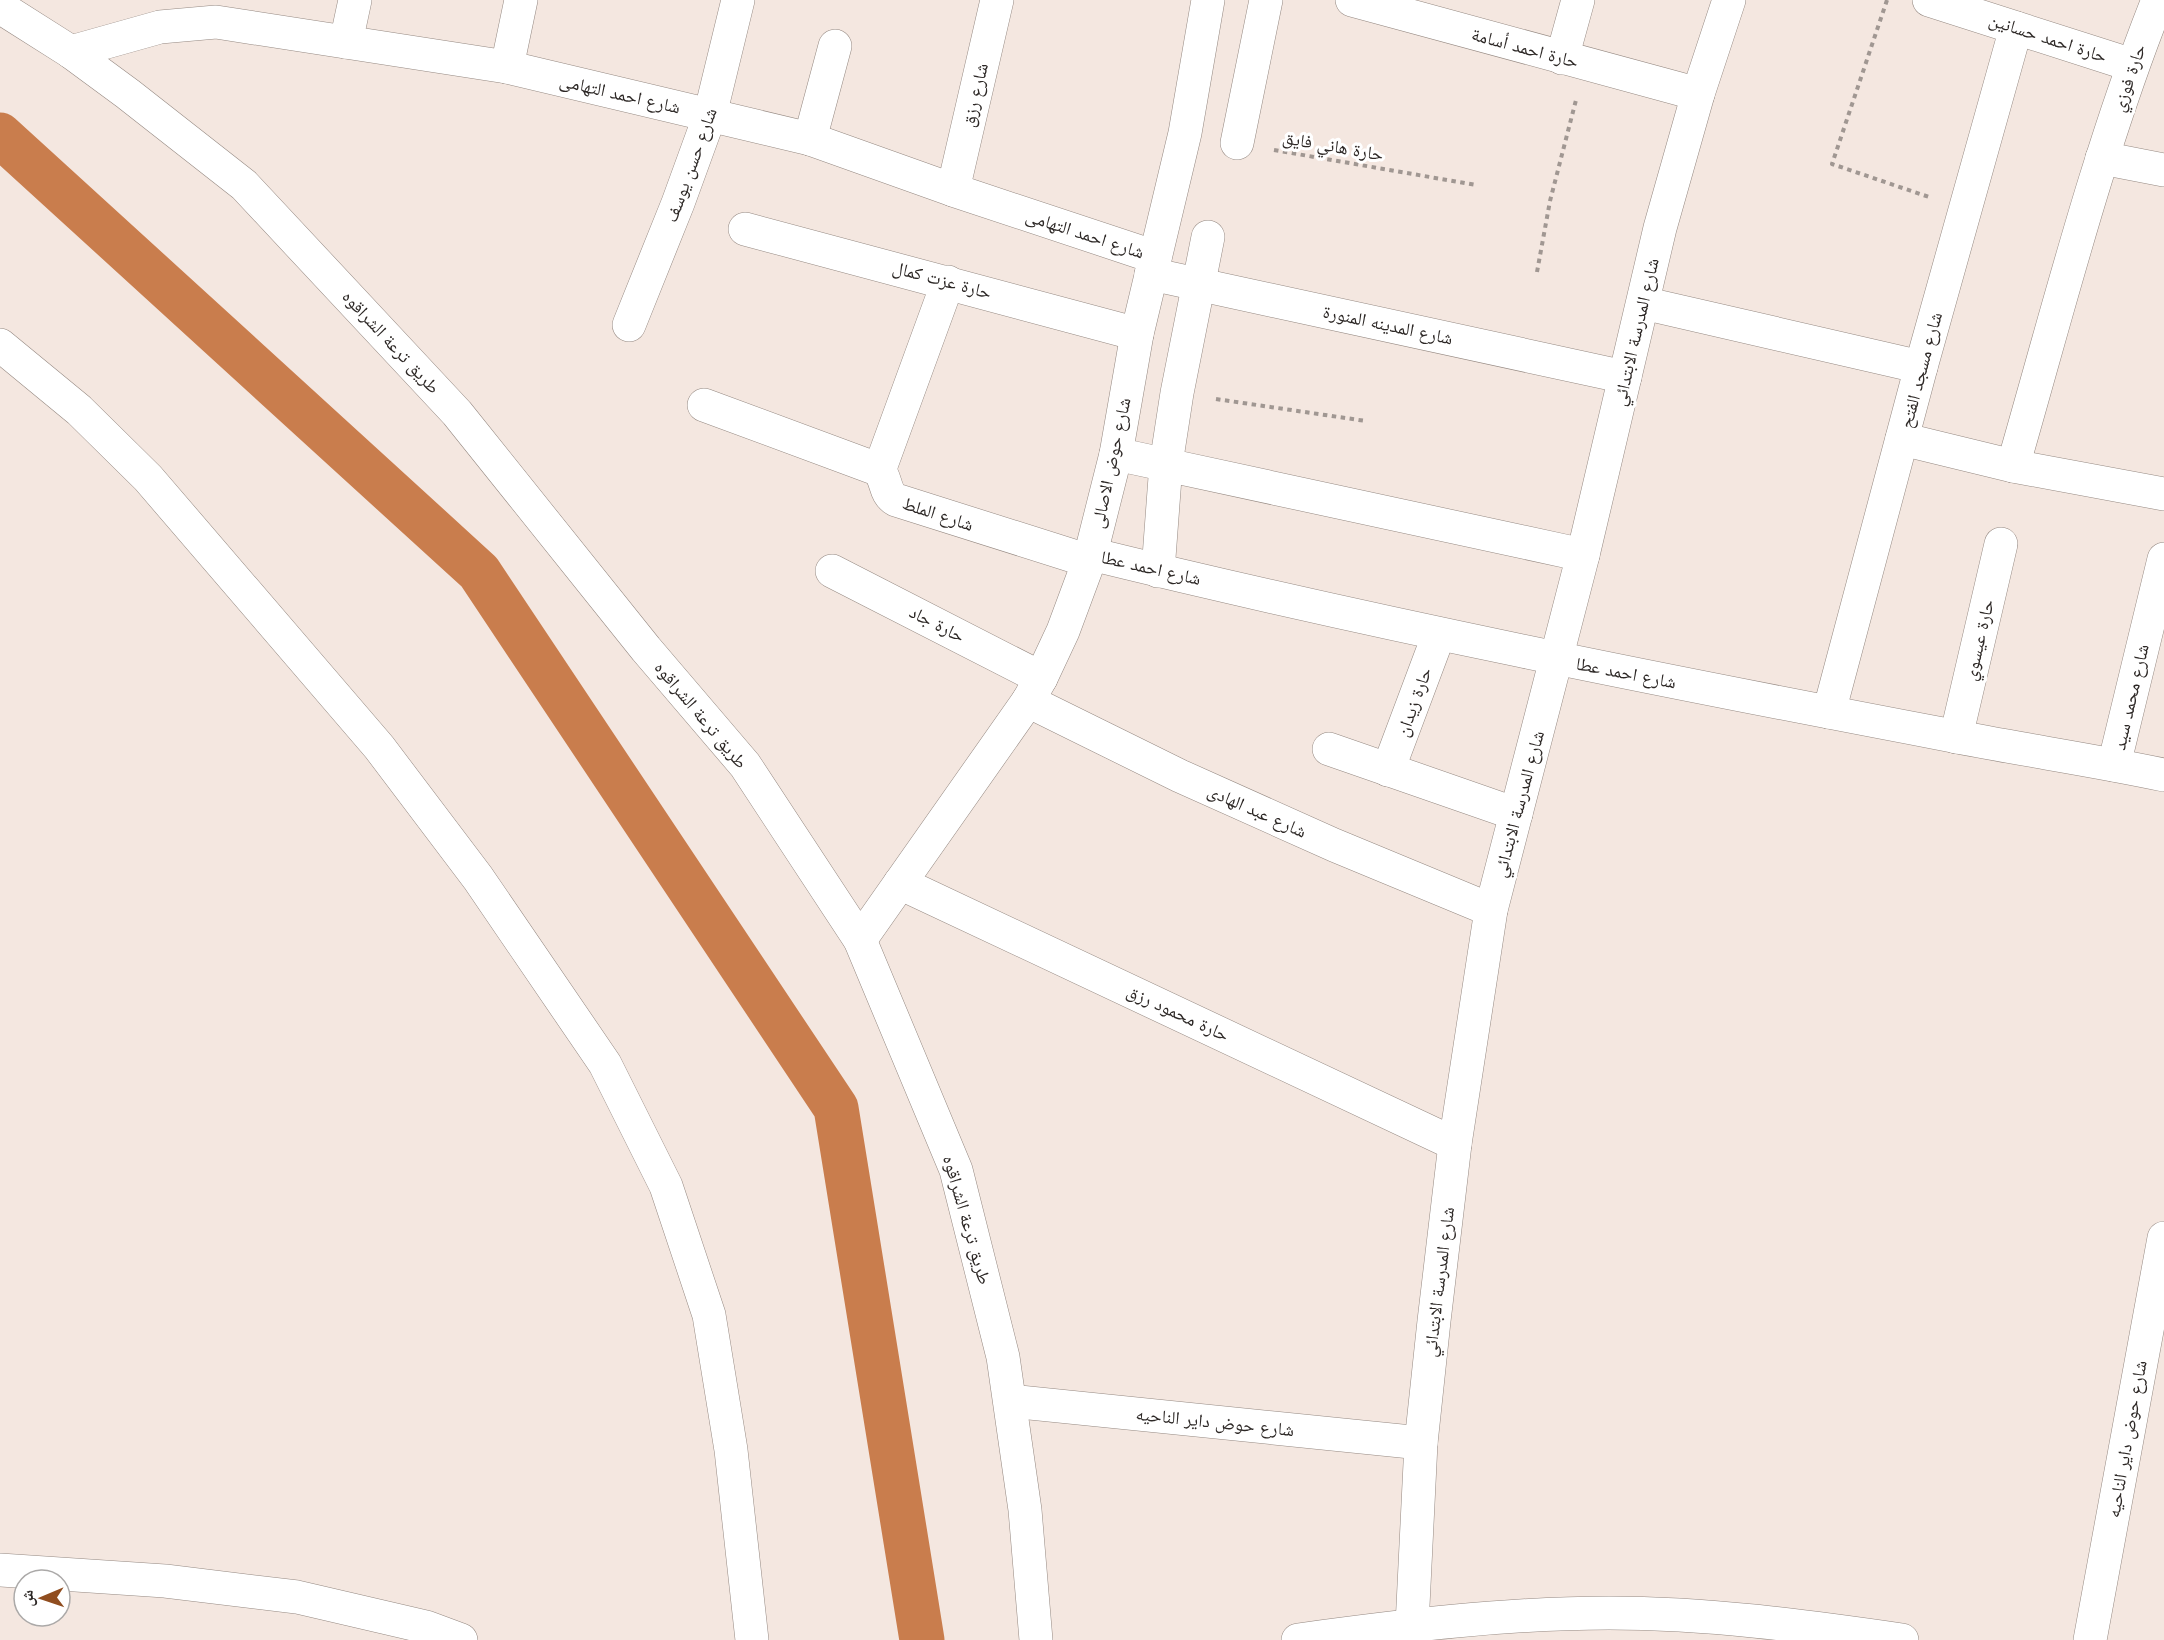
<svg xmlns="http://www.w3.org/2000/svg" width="2164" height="1640" viewBox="0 0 2164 1640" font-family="Jost,'Noto Naskh Arabic',sans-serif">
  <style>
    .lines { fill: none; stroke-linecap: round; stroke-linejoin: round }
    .canal { stroke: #c97d4d; stroke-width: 45 }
    .street-casing { stroke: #958982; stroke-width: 34 }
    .secondary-casing { stroke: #958982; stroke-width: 34 }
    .path { stroke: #a09792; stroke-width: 4; stroke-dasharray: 4.5 4.5; stroke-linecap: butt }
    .street { stroke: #fff; stroke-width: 33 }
    .secondary { stroke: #fff; stroke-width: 33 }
    .labels { text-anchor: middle; stroke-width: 6; stroke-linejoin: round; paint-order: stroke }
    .street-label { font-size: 18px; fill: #2d2826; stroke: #fff }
  </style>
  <rect width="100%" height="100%" fill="#f4e7e0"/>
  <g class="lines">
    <polyline class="canal" points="0,135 479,572 836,1108 922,1640"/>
    <g class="street-casing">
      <g id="street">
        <polyline points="1352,0 1698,94"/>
        <polyline points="1929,0 2132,65"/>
        <polyline points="346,42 355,0"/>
        <polyline points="71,52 160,27 216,22 507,67 810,139 953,190 1155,257"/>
        <polyline points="1562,58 1578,0"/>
        <polyline points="507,67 521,0"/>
        <polyline points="810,139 835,46"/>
        <polyline points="1237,143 1266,0"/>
        <polyline points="2102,158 2164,170"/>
        <polyline points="953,190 997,0"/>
        <polyline points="745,229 1137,334"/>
        <polyline points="1151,274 1625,377"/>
        <polyline points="1643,303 1921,367"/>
        <polyline points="629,325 678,203 710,115 738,0"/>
        <polyline points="0,345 79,410 148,478 379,747 478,878 605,1064 666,1186 709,1315 731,1450 752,1640"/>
        <path d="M 704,405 L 877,469 C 888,478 883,493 896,500 L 1089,561"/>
        <polyline points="1902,439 2013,466 2164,494"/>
        <polyline points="1116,454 1583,555"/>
        <path d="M 2013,466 C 2058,310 2098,151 2158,0"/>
        <polyline points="879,471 948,282"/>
        <path d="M 1091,554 C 1376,624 1664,681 1953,736 C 2023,750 2094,760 2164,775"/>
        <polyline points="832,571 1041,678"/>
        <polyline points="1158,571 1166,464 1177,393 1208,237"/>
        <polyline points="1028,701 1180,776 1334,845 1491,910"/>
        <polyline points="1829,712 1921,367 2016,28"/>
        <polyline points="1956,737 2001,544"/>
        <polyline points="1329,749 1516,814"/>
        <polyline points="2114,765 2164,559"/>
        <polyline points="1388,770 1439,634"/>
        <polyline points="900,883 1455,1144"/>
        <polyline points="860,940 1028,701 1041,678 1063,631 1089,561 1116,454 1137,334 1185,133 1208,0"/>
        <polyline points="1010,1401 1421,1443"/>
        <polyline points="0,1570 165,1581 297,1597 426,1627 461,1640"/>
        <polyline points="1412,1626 1421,1443 1434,1321 1455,1144 1491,910 1583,555 1660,228 1698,94 1729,0"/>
        <path d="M 1298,1640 C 1401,1626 1505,1613 1609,1613 C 1708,1613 1805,1626 1902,1640"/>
        <polyline points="2090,1640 2164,1238"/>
      </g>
    </g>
    <g class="secondary-casing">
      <polyline id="secondary" points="0,7 71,52 128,94 244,185 457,413 646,649 745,765 860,940 956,1170 1003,1357 1025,1510 1036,1640"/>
    </g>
    <g class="path">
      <polyline points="1887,0 1832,164 1929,197"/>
      <polyline points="1274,150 1476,185"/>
      <polyline points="1537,272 1550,201 1576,100"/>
      <polyline points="1216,399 1366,421"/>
    </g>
    <use href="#street" class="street"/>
    <use href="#secondary" class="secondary"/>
  </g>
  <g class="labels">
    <g class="street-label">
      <text transform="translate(2048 38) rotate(18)" y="6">حارة احمد حسانين</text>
      <text transform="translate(1525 48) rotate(15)" y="6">حارة احمد أسامة</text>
      <text transform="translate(2129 78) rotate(-71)" y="6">حارة فوزي</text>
      <text transform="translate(620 94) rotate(13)" y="6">شارع احمد التهامى</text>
      <text transform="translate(975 95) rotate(-77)" y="6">شارع رزق</text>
      <text transform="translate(1333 146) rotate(10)" y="6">حارة هاني فايق</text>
      <text transform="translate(691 165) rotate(-70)" y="6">شارع حسن يوسف</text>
      <text transform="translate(1085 234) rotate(18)" y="6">شارع احمد التهامى</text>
      <text transform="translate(942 280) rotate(15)" y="6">حارة عزت كمال</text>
      <text transform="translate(1388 325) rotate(12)" y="6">شارع المدينه المنورة</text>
      <text transform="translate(1636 332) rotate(-77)" y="6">شارع المدرسة الابتدائي</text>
      <text transform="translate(391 342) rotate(47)" y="6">طريق ترعة الشراقوه</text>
      <text transform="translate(1921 370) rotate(-75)" y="6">شارع مسجد الفتح</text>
      <text transform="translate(1111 463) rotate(-78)" y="6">شارع حوض الاصالى</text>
      <text transform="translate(938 514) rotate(18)" y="6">شارع الملط</text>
      <text transform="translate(1151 568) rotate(13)" y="6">شارع احمد عطا</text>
      <text transform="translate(937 624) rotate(27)" y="6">حارة جاد</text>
      <text transform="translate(1979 640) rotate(-77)" y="6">حارة عيسوي</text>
      <text transform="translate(1626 673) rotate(11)" y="6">شارع احمد عطا</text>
      <text transform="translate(2131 697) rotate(-77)" y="6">شارع محمد سيد</text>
      <text transform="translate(1414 702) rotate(-70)" y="6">حارة زيدان</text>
      <text transform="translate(701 715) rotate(50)" y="6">طريق ترعة الشراقوه</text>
      <text transform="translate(1519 804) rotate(-75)" y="6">شارع المدرسة الابتدائي</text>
      <text transform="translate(1257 811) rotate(24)" y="6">شارع عبد الهادى</text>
      <text transform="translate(1178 1013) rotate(25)" y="6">حارة محمود رزق</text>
      <text transform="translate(967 1220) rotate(74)" y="6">طريق ترعة الشراقوه</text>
      <text transform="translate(1439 1282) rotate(-83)" y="6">شارع المدرسة الابتدائي</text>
      <text transform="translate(1215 1422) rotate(6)" y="6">شارع حوض داير الناحيه</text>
      <text transform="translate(2127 1439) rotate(-80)" y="6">شارع حوض داير الناحيه</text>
    </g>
  </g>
  <g transform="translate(42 1598) rotate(268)"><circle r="28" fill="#ffffff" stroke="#aba9a8" stroke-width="1.5"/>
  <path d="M0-4.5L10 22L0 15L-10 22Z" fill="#904d1f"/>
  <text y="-9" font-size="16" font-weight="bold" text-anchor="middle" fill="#2d2826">ش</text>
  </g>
</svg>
